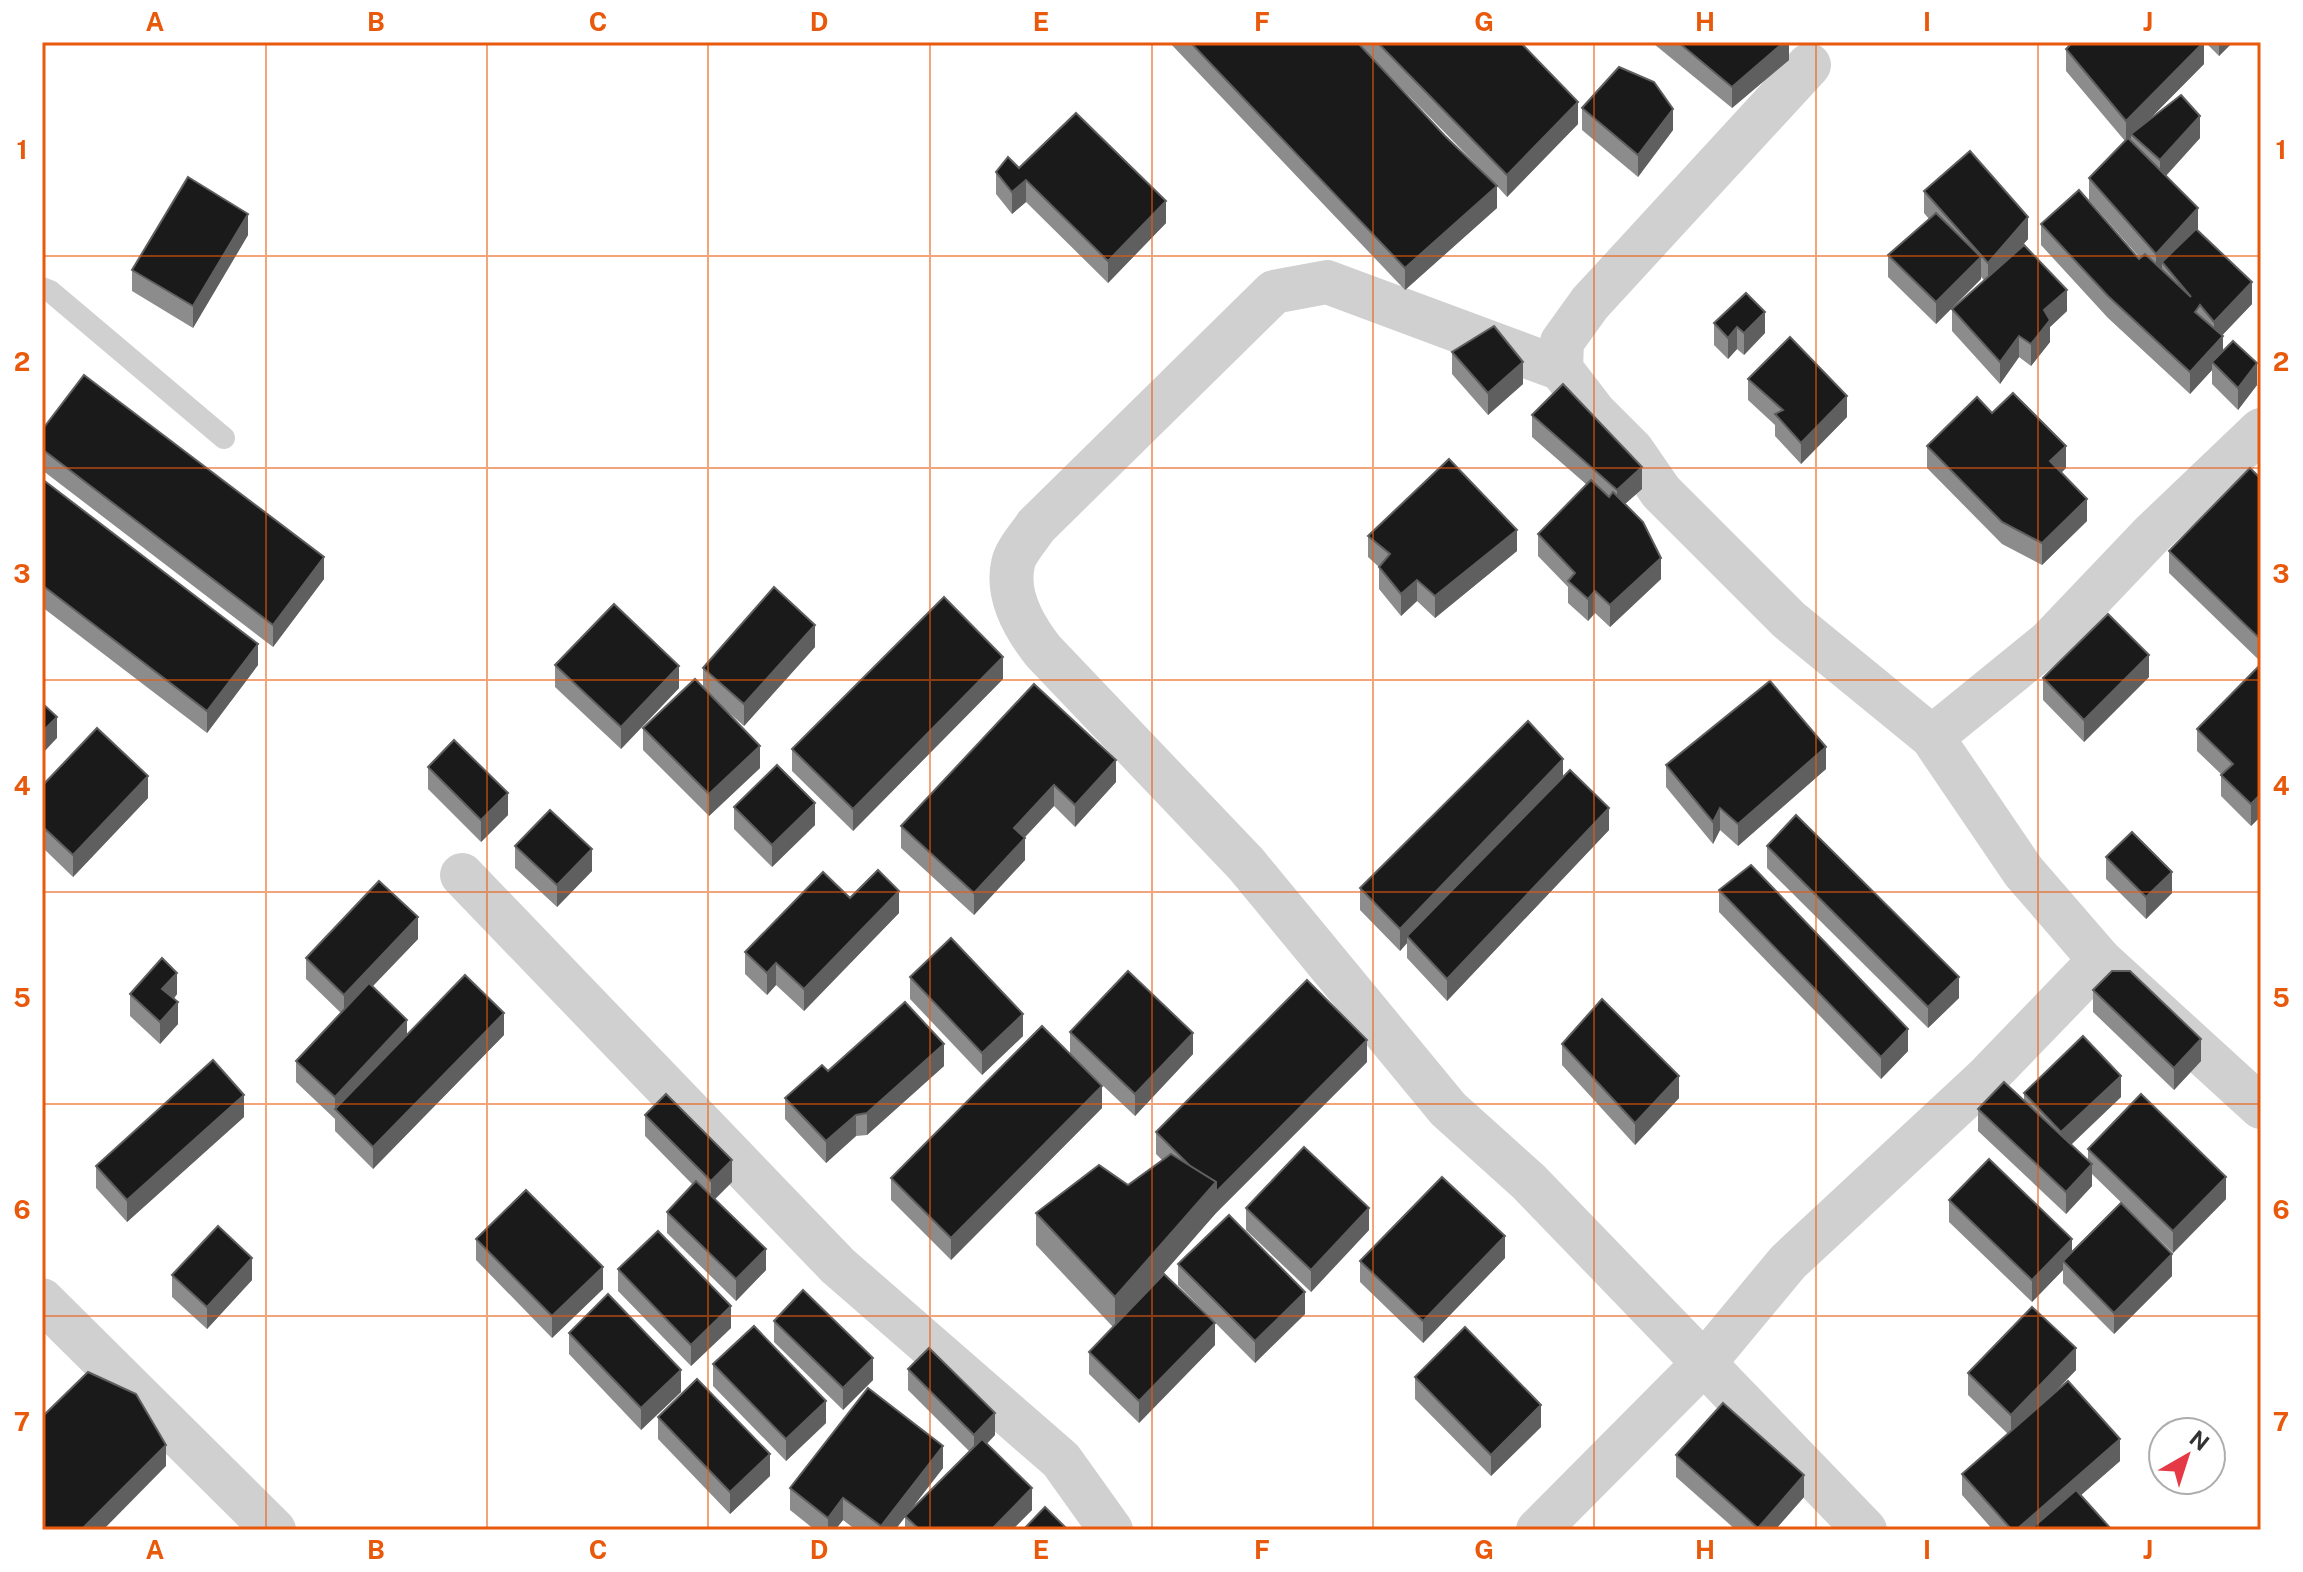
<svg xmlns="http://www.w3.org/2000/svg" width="2303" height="1572" viewBox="0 0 2303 1572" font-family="'Public Sans',sans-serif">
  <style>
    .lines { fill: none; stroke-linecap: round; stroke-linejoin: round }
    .lane { stroke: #d0d0d0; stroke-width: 22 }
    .street { stroke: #d0d0d0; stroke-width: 44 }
    .wall { fill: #8c8c8c; fill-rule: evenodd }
    .shaded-wall { fill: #5f5f5f }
    .building { fill: #1a1a1a; stroke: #5f5f5f; stroke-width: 2 }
    .grid { fill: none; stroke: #e8590c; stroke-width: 2; stroke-opacity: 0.55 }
    .neatline { fill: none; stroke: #e8590c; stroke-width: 3 }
    .grid-label { font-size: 26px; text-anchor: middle; font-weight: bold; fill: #e8590c }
  </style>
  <rect width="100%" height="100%" fill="#fff"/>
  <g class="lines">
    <polyline class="lane" points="42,288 50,291 224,438"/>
    <g class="street">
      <polyline points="1809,65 1590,303 1562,342 1561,369 1594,412 1632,450 1661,492 1789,620 1932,737 2023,871 2100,960 2261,1107"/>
      <path d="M 1561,369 L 1327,282 L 1274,292 L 1036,526 C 1029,537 1015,552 1013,564 C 1006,595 1025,628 1043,651 L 1246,864 L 1448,1109 L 1529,1182 L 1865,1530"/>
      <polyline points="1932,737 2050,641 2152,534 2261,430"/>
      <polyline points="462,875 838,1266 1061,1460 1111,1530"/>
      <polyline points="42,1300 274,1530"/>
      <polyline points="1538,1530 1705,1362 1788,1262 1987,1077 2100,960"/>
    </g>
  </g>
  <g class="wall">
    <path d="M 1169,42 L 1520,42 L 1578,124 L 1507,197 L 1497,186 L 1497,208 L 1405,290 ZM 1375,61 L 1497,186 L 1445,136 Z"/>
    <polygon points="1654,42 1789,42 1789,60 1732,108 1654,44"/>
    <polygon points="2205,42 2233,42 2219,56"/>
    <polygon points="2066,49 2204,64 2145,123 2200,138 2166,176 2198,231 2252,304 2222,335 2223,351 2257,385 2238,410 2212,384 2212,370 2190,394 2108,318 2041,245 2041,224 2139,259 2140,258 2089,200 2089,178 2125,141 2066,71"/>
    <polygon points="1582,108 1673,130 1638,177 1582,130"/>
    <polygon points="1019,168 1166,223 1108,283 1026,202 1012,214 996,194 996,172"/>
    <polygon points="1924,191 2028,239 2019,249 2067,311 2050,327 2050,342 2031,366 2019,357 2000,384 1952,331 1952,309 1984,280 1981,277 1981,279 1936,324 1888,277 1888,255 1929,219 1924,213"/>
    <polygon points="248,235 193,328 132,291 132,270"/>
    <polygon points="1765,312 1765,333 1744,355 1737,349 1728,359 1714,345 1714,323"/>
    <polygon points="1452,352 1523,384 1488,415 1452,374"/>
    <polygon points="1748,379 1847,417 1801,464 1775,436 1775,425 1748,400"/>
    <polygon points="1992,413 2066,468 2061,473 2087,521 2042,565 2002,544 1927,468 1927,446"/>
    <polygon points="1532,415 1642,489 1625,504 1661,579 1610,627 1595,613 1588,621 1568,603 1568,587 1538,556 1538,534 1587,485 1532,437"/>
    <polygon points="42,430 324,579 273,647 42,470"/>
    <polygon points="42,479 258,665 207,733 42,607"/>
    <polygon points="2261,479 2261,662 2169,573 2169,551"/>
    <polygon points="1368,536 1517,551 1435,618 1417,601 1401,616 1379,589 1379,567 1368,557"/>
    <polygon points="815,647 744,726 718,703 760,768 709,816 643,750 643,728 703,687 703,668"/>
    <polygon points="2261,664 2261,817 2260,817 2251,826 2221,796 2221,774 2197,751 2197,729"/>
    <polygon points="555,665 679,688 621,749 555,687"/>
    <polygon points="2149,677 2084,742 2043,700 2043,678"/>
    <polygon points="1003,679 853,831 792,771 792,749"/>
    <polygon points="1034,684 1116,782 1075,827 1054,806 1024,838 1025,860 974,915 901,848 901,826"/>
    <polygon points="1666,765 1826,769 1738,846 1720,830 1713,844 1666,787"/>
    <polygon points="428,767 508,815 481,842 428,789"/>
    <polygon points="1563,777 1609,830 1447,1001 1407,958 1407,943 1400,951 1360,910 1360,888"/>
    <polygon points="42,786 148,798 73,877 42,847"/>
    <polygon points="734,807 815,825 772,867 734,829"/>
    <polygon points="515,846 592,871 557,907 515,868"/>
    <polygon points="1767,846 1959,998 1928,1028 1767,868"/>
    <polygon points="2106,857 2172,893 2146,919 2106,879"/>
    <polygon points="1719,890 1908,1051 1881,1079 1719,912"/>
    <polygon points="850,898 899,913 804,1011 776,985 767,995 745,974 745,952"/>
    <polygon points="418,939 372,987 407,1035 504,1035 373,1169 335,1131 335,1119 296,1082 296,1061 341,1013 306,979 306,958"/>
    <polygon points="910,977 1023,1036 982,1075 910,999"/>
    <polygon points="2093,990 2201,1061 2174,1090 2093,1012"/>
    <polygon points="130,994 177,994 174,999 178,1024 160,1044 130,1016"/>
    <polygon points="1070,1032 1193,1054 1135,1116 1078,1062 1102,1108 951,1260 891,1200 891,1178 1070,1054"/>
    <polygon points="1562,1044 1679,1098 1635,1145 1562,1065"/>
    <polygon points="1367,1062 1216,1213 1151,1287 1215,1345 1139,1423 1089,1374 1089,1352 1113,1327 1036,1245 1036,1213 1128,1185 1162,1160 1156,1154 1156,1132"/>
    <polygon points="944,1066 867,1135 856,1136 826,1163 785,1119 785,1098 828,1071"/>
    <polygon points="2024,1093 2121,1097 2071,1145 2088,1161 2088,1149 2226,1199 2173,1253 2092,1174 2092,1186 2066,1214 1978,1131 1978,1109 2024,1100"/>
    <polygon points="645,1115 732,1182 715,1199 766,1270 736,1301 667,1233 667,1212 693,1185 645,1136"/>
    <polygon points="244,1117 127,1222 96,1188 96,1166"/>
    <polygon points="1949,1200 2072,1252 2172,1276 2114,1334 2063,1283 2063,1270 2032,1302 1949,1222"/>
    <polygon points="1246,1208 1369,1230 1311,1292 1246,1230"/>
    <polygon points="476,1239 603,1289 552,1338 476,1260"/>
    <polygon points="1505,1258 1423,1343 1360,1282 1360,1261"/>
    <polygon points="1178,1264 1305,1314 1255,1363 1178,1285"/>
    <polygon points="618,1269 731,1328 691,1366 618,1291"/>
    <polygon points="172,1275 252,1280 207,1329 172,1297"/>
    <polygon points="774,1321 873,1380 843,1410 774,1342"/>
    <polygon points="569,1333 681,1392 641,1430 569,1354"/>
    <polygon points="713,1364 826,1423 786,1461 713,1386"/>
    <polygon points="908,1369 995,1435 987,1444 1032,1510 1012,1530 905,1530 905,1516 969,1451 908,1390"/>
    <polygon points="2076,1370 2050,1397 2120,1461 2081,1495 2112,1530 1993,1530 1962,1495 1962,1474 2008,1434 1968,1395 1968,1373"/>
    <polygon points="1415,1377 1541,1427 1491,1476 1415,1399"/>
    <polygon points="658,1417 770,1476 730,1514 658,1439"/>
    <polygon points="1676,1455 1804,1497 1775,1530 1736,1530 1676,1477"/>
    <polygon points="943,1468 895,1530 856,1530 843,1520 835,1530 815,1530 790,1510 790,1488"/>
  </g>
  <g class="shaded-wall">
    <polygon points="1784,42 1789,42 1789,60 1732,108 1732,87"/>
    <polygon points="2204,42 2204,64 2133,136 2131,134 2131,138 2126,143 2126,121"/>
    <polygon points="2219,42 2233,42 2219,56"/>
    <polygon points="1578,102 1578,124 1507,197 1507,175"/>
    <polygon points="1673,109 1673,130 1638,177 1638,155"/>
    <polygon points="2200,116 2200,138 2160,182 2160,160"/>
    <polygon points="1026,180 1026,202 1012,214 1012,192"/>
    <polygon points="1497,186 1497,208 1405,290 1405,268"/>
    <polygon points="1166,201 1166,223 1108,283 1108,261"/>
    <polygon points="2198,208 2198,230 2165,266 2162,262 2162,270 2156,276 2156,254"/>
    <polygon points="248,214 248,235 193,328 193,306"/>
    <polygon points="2028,217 2028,239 1988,285 1988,263"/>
    <polygon points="1981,257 1981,279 1936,324 1936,302"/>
    <polygon points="2252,282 2252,304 2214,344 2214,322"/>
    <polygon points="2067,290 2067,311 2050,327 2050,342 2031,366 2031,344 2044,310"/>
    <polygon points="1765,312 1765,333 1744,355 1744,333"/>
    <polygon points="1737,327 1737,349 1728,359 1728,338"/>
    <polygon points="2019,336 2019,357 2000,384 2000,362"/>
    <polygon points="2223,336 2223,358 2212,362 2212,370 2190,394 2190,372"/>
    <polygon points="1523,362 1523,384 1488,415 1488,393"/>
    <polygon points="2257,363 2257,385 2238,410 2238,388"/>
    <polygon points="1847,396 1847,417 1801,464 1801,443"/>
    <polygon points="2066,446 2066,468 2050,483 2050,461"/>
    <polygon points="1642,467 1642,489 1617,511 1617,490"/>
    <polygon points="2087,499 2087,521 2042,565 2042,543"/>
    <polygon points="1517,530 1517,551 1435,618 1435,596"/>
    <polygon points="324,557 324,579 273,647 273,625"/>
    <polygon points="1661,558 1661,579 1610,627 1610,605"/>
    <polygon points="1417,580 1417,601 1401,616 1401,594"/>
    <polygon points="1595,591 1595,613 1588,621 1588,599"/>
    <polygon points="815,625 815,647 744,726 744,704"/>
    <polygon points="258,644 258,665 207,733 207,711"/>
    <polygon points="2149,655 2149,677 2084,742 2084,720"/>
    <polygon points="1003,657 1003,679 853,831 853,809"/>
    <polygon points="679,666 679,688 621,749 621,727"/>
    <polygon points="57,717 57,738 42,754 42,732"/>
    <polygon points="760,746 760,768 709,816 709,794"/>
    <polygon points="1826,747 1826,769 1738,846 1738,824"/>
    <polygon points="1563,759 1563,780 1407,936 1407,943 1400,951 1400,929"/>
    <polygon points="1116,760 1116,782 1075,827 1075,805"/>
    <polygon points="148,776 148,798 73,877 73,855"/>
    <polygon points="1054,785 1054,806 1014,849 1014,828"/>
    <polygon points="508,793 508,815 481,842 481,820"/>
    <polygon points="2260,795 2260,817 2251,826 2251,804"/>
    <polygon points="815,803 815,825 772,867 772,845"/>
    <polygon points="1609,808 1609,830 1447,1001 1447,979"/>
    <polygon points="1720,808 1720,830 1713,844 1713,822"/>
    <polygon points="1025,838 1025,860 974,915 974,893"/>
    <polygon points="592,849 592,871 557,907 557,885"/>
    <polygon points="2172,872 2172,893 2146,919 2146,897"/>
    <polygon points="899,891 899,913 804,1011 804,989"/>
    <polygon points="418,917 418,939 344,1016 344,995"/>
    <polygon points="776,963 776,985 767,995 767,973"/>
    <polygon points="177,973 177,994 162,1011 162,989"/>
    <polygon points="1959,977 1959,998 1928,1028 1928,1007"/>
    <polygon points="178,1002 178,1024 160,1044 160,1022"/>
    <polygon points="504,1013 504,1035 373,1169 373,1147"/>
    <polygon points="1023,1014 1023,1036 982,1075 982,1053"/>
    <polygon points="407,1020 407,1042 335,1109 335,1119 335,1097"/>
    <polygon points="1908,1029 1908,1051 1881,1079 1881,1057"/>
    <polygon points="1193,1033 1193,1054 1135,1116 1135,1094"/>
    <polygon points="2201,1039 2201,1061 2174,1090 2174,1068"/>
    <polygon points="1367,1040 1367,1062 1216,1213 1115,1329 1115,1297 1216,1182"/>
    <polygon points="944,1044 944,1066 867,1135 867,1113"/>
    <polygon points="1679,1076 1679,1098 1635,1145 1635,1123"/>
    <polygon points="2121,1076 2121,1097 2061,1154 2061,1132"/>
    <polygon points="1102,1086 1102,1108 951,1260 951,1238"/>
    <polygon points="244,1095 244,1117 127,1222 127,1200"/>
    <polygon points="856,1115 856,1136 826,1163 826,1141"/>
    <polygon points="732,1160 732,1182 711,1203 711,1181"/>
    <polygon points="2092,1164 2092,1186 2066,1214 2066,1192"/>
    <polygon points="2226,1177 2226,1199 2173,1253 2173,1231"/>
    <polygon points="1369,1208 1369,1230 1311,1292 1311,1270"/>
    <polygon points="1505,1236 1505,1258 1423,1343 1423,1321"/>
    <polygon points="2072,1239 2072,1261 2063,1261 2063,1270 2032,1302 2032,1280"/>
    <polygon points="766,1249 766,1270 736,1301 736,1279"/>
    <polygon points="2172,1254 2172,1276 2114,1334 2114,1313"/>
    <polygon points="252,1258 252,1280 207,1329 207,1307"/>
    <polygon points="603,1267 603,1289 552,1338 552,1316"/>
    <polygon points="1305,1292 1305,1314 1255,1363 1255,1341"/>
    <polygon points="731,1306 731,1328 691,1366 691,1345"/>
    <polygon points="1215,1323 1215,1345 1139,1423 1139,1401"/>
    <polygon points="2076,1348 2076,1370 2011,1437 2011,1415"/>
    <polygon points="873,1358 873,1380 843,1410 843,1388"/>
    <polygon points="681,1370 681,1392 641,1430 641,1408"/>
    <polygon points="826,1401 826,1423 786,1461 786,1439"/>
    <polygon points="1541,1405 1541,1427 1491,1476 1491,1455"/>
    <polygon points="995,1413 995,1435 974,1456 974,1435"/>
    <polygon points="2120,1439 2120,1461 2041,1530 2016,1530"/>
    <polygon points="166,1445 166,1466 103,1530 81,1530"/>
    <polygon points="943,1446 943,1468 895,1530 881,1530 881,1526"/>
    <polygon points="770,1454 770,1476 730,1514 730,1492"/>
    <polygon points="1804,1475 1804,1497 1775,1530 1758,1530 1758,1528"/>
    <polygon points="1032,1488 1032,1510 1012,1530 991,1530"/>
    <polygon points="843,1498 843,1520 835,1530 828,1530 828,1518"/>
  </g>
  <g class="building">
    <polygon points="1190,42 1357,42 1445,136 1497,186 1405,268"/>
    <polygon points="1377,42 1520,42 1578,102 1507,175"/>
    <polygon points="1678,42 1784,42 1732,87"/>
    <polygon points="2073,42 2204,42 2126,121 2066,49"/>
    <polygon points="1619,67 1654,82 1673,109 1638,155 1582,108"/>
    <polygon points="2181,95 2200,116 2160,160 2131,134"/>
    <polygon points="1076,113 1166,201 1108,261 1026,180 1012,192 996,172 1008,157 1019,168"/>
    <polygon points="2128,138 2198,208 2156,254 2089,178"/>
    <polygon points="1970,151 2028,217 1988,263 1924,191"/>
    <polygon points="188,177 248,214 193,306 132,270"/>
    <polygon points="2079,190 2139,259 2145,254 2191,297 2162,262 2196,229 2252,282 2214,322 2200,305 2195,312 2223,336 2190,372 2108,296 2041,224"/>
    <polygon points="1936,213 1981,257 1936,302 1888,255"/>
    <polygon points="2024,245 2067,290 2044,310 2050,320 2031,344 2019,336 2000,362 1952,309"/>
    <polygon points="1746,293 1765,312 1744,333 1737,327 1728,338 1714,323"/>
    <polygon points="1494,326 1523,362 1488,393 1452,352"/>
    <polygon points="1790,337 1847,396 1801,443 1775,414 1783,410 1748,379"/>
    <polygon points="2233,341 2257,363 2238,388 2212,362"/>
    <polygon points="84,375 324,557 273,625 42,449 42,430"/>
    <polygon points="1563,384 1642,467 1617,490 1532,415"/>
    <polygon points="2013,393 2066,446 2050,461 2087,499 2042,543 2002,522 1927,446 1977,397 1992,413"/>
    <polygon points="1449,459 1517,530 1435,596 1417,580 1401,594 1379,567 1390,554 1368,536"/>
    <polygon points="2250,468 2261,479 2261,640 2169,551"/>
    <polygon points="42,479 258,644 207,711 42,585"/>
    <polygon points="1591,480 1609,497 1613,492 1643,522 1661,558 1610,605 1595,591 1588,599 1568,581 1575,573 1538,534"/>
    <polygon points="774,587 815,625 744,704 703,668"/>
    <polygon points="944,597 1003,657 853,809 792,749"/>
    <polygon points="614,604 679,666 621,727 555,665"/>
    <polygon points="2108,614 2149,655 2084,720 2043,678"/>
    <polygon points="2261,664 2261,796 2260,795 2251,804 2221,775 2233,764 2197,729"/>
    <polygon points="695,679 760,746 709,794 643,728"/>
    <polygon points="1770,681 1826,747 1738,824 1720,808 1713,822 1666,765"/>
    <polygon points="1034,684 1116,760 1075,805 1054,785 1014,828 1025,838 974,893 901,826"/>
    <polygon points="42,703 57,717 42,732"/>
    <polygon points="1528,721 1563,759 1400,929 1360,888"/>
    <polygon points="97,728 148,776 73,855 42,826 42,786"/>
    <polygon points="454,740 508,793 481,820 428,767"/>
    <polygon points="777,765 815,803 772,845 734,807"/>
    <polygon points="1570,770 1609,808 1447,979 1407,936"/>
    <polygon points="550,810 592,849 557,885 515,846"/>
    <polygon points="1796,815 1959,977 1928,1007 1767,846"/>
    <polygon points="2132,832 2172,872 2146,897 2106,857"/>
    <polygon points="1751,865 1908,1029 1881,1057 1719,890"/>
    <polygon points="878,870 899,891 804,989 776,963 767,973 745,952 823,872 850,898"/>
    <polygon points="379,881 418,917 344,995 306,958"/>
    <polygon points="951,938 1023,1014 982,1053 910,977"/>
    <polygon points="162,958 177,973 162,989 178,1002 160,1022 130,994"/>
    <polygon points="1128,971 1193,1033 1135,1094 1070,1032"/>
    <polygon points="2112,971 2130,971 2201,1039 2174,1068 2093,990"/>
    <polygon points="465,975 504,1013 373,1147 335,1109"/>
    <polygon points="1307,980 1367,1040 1216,1192 1216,1182 1190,1166 1156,1132"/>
    <polygon points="369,983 407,1020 335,1097 296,1061"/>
    <polygon points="1602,999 1679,1076 1635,1123 1562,1044"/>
    <polygon points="905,1002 944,1044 867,1113 856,1115 826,1141 785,1098 822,1065 828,1071"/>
    <polygon points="1042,1026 1102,1086 951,1238 891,1178"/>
    <polygon points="2083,1036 2121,1076 2061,1132 2024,1093"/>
    <polygon points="213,1060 244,1095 127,1200 96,1166"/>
    <polygon points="2004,1082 2092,1164 2066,1192 1978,1109"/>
    <polygon points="666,1094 732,1160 711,1181 645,1115"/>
    <polygon points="2141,1094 2226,1177 2173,1231 2088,1149"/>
    <polygon points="1304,1147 1369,1208 1311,1270 1246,1208"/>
    <polygon points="1171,1154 1216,1182 1115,1297 1036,1213 1099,1165 1128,1185"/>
    <polygon points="1989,1159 2072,1239 2032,1280 1949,1200"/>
    <polygon points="1442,1177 1505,1236 1423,1321 1360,1261"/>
    <polygon points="696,1181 766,1249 736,1279 667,1212"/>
    <polygon points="526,1190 603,1267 552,1316 476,1239"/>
    <polygon points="2121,1203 2172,1254 2114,1313 2063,1261"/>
    <polygon points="1229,1215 1305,1292 1255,1341 1178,1264"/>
    <polygon points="218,1226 252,1258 207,1307 172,1275"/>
    <polygon points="658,1231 731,1306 691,1345 618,1269"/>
    <polygon points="1164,1274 1215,1323 1139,1401 1089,1352"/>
    <polygon points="803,1290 873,1358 843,1388 774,1321"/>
    <polygon points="608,1294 681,1370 641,1408 569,1333"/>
    <polygon points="2032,1307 2076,1348 2011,1415 1968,1373"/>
    <polygon points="754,1326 826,1401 786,1439 713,1364"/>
    <polygon points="1465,1327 1541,1405 1491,1455 1415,1377"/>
    <polygon points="929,1348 995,1413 974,1435 908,1369"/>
    <polygon points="88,1372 136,1394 166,1445 81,1530 42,1530 42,1417"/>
    <polygon points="697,1379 770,1454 730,1492 658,1417"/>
    <polygon points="2068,1381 2120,1439 2016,1530 2012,1530 1962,1474"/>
    <polygon points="868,1388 943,1446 881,1526 843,1498 828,1518 790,1488"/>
    <polygon points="1723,1403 1804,1475 1758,1528 1676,1455"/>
    <polygon points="982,1439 1032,1488 991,1530 920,1530 905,1516"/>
    <polygon points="2076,1490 2112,1530 2030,1530"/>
    <polygon points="1045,1507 1068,1530 1023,1530"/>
  </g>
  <path class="grid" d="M 266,42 L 266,1530M 487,42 L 487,1530M 708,42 L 708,1530M 930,42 L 930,1530M 1152,42 L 1152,1530M 1373,42 L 1373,1530M 1594,42 L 1594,1530M 1816,42 L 1816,1530M 2038,42 L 2038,1530M 42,256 L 2261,256M 42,468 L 2261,468M 42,680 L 2261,680M 42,892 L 2261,892M 42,1104 L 2261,1104M 42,1316 L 2261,1316"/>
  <rect width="2303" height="1572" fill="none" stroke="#ffffff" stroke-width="88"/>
  <g transform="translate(2187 1456) rotate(39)"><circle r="38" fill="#ffffff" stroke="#adadad" stroke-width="2"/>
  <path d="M0-6L14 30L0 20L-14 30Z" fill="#e63946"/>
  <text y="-12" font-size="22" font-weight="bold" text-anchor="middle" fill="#333333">N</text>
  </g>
  <rect x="44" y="44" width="2215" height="1484" class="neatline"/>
  <g class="grid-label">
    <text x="155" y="31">A</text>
    <text x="376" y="31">B</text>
    <text x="598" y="31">C</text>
    <text x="819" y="31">D</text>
    <text x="1041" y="31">E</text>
    <text x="1262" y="31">F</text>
    <text x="1484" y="31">G</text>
    <text x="1705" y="31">H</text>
    <text x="1927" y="31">I</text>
    <text x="2148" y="31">J</text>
    <text x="22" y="159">1</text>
    <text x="2281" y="159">1</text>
    <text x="22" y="371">2</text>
    <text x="2281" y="371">2</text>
    <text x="22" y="583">3</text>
    <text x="2281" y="583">3</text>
    <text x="22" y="795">4</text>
    <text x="2281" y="795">4</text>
    <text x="22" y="1007">5</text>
    <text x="2281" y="1007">5</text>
    <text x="22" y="1219">6</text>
    <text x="2281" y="1219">6</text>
    <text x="22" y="1431">7</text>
    <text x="2281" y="1431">7</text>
    <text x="155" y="1559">A</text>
    <text x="376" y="1559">B</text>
    <text x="598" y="1559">C</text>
    <text x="819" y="1559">D</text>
    <text x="1041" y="1559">E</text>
    <text x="1262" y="1559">F</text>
    <text x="1484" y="1559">G</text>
    <text x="1705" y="1559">H</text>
    <text x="1927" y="1559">I</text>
    <text x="2148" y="1559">J</text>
  </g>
</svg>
